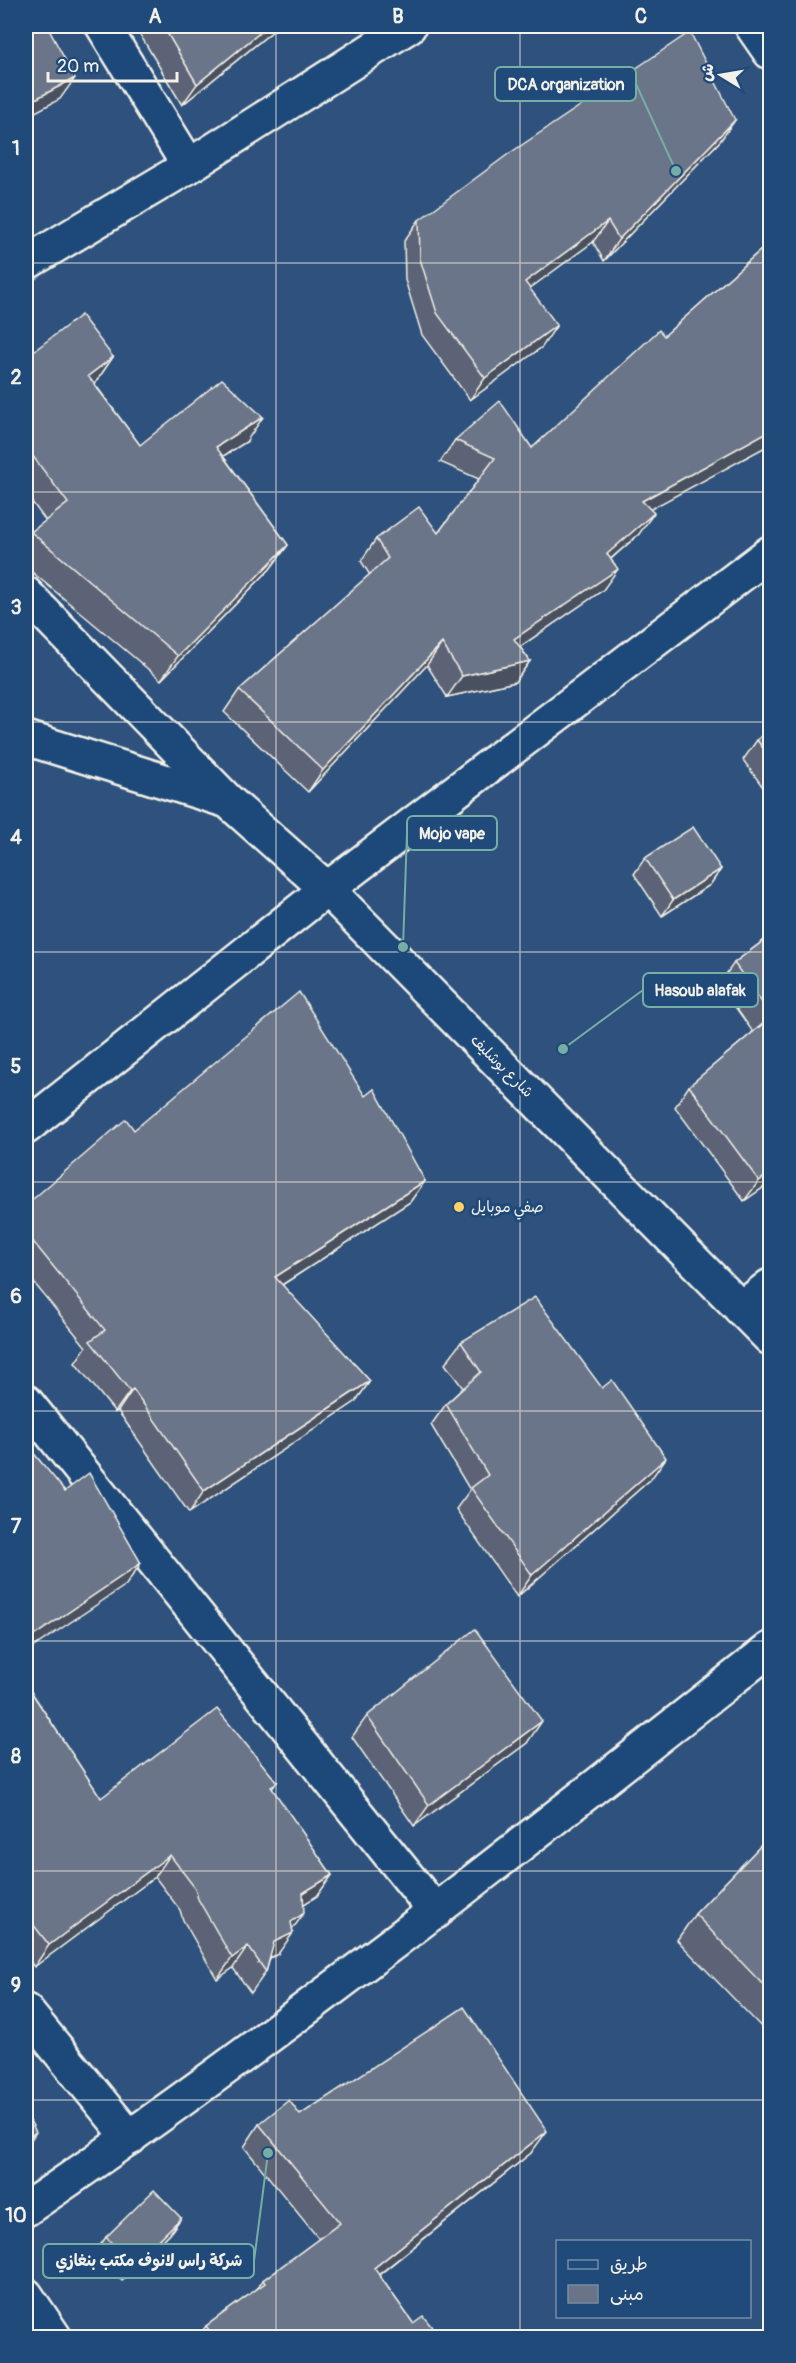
<svg xmlns="http://www.w3.org/2000/svg" width="796" height="2363" viewBox="0 0 796 2363" font-family="Pangolin,'Playpen Sans Arabic',sans-serif">
  <style>
    .lines { fill: none; stroke-linecap: round; stroke-linejoin: round }
    .street-casing { stroke: #f4f1e8; stroke-width: 38 }
    .secondary-casing { stroke: #f4f1e8; stroke-width: 38 }
    .street { stroke: #1f4a7a; stroke-width: 33 }
    .secondary { stroke: #1f4a7a; stroke-width: 33 }
    .wall { fill: #5b6476; stroke: #f4f1e8; stroke-width: 1.5 }
    .shaded-wall { fill: #4a5160; stroke: #f4f1e8; stroke-width: 1.5 }
    .building { fill: #6a7489; stroke: #f4f1e8; stroke-width: 1.5 }
    .grid { fill: none; stroke: #f4f1e8; stroke-width: 1.5; stroke-opacity: 0.55 }
    .poi-dot { fill: #ffd166; stroke: #1f4a7a; stroke-width: 2 }
    .labels { text-anchor: middle; stroke-width: 6; stroke-linejoin: round; paint-order: stroke }
    .street-label { font-size: 15px; fill: #f4f1e8; stroke: #1f4a7a }
    .poi-label { font-size: 15px; fill: #f4f1e8; stroke: #1f4a7a; text-anchor: start }
    .leader { fill: none; stroke: #76ada5; stroke-width: 2 }
    .callout-dot { fill: #76ada5; stroke: #1f4a7a; stroke-width: 2 }
    .callout { fill: #1f4a7a; stroke: #76ada5; stroke-width: 2 }
    .callout-label { font-size: 16px; text-anchor: middle; font-weight: bold; fill: #f4f1e8 }
    .neatline { fill: none; stroke: #f4f1e8; stroke-width: 2 }
    .grid-label { font-size: 20px; text-anchor: middle; font-weight: bold; fill: #f4f1e8 }
  </style>
  <rect width="100%" height="100%" fill="#2e527d"/>
  <filter id="ink" filterUnits="userSpaceOnUse"><feTurbulence type="fractalNoise" baseFrequency=".0167" numOctaves="2"/><feDisplacementMap in="SourceGraphic" scale="12" xChannelSelector="R" yChannelSelector="G"/><feConvolveMatrix kernelMatrix="1 2 1 2 8 2 1 2 1" color-interpolation-filters="sRGB"/></filter>
  <g filter="url(#ink)">
    <g class="lines">
      <g class="street-casing">
        <g id="street">
          <polyline points="103,26 189,166"/>
          <polyline points="752,26 770,52"/>
          <polyline points="26,263 189,166 409,26"/>
          <polyline points="26,594 228,801"/>
          <polyline points="26,1127 327,889 770,553"/>
          <polyline points="741,1309 770,1286"/>
          <polyline points="26,1402 436,1912"/>
          <polyline points="26,2011 130,2138"/>
          <path d="M 26,2209 C 283,2034 526,1841 770,1649"/>
          <polyline points="26,2295 55,2338"/>
        </g>
      </g>
      <g class="secondary-casing">
        <polyline id="secondary" points="26,738 228,801 327,889 770,1338"/>
      </g>
      <use href="#street" class="street"/>
      <use href="#secondary" class="secondary"/>
    </g>
    <g class="wall">
      <polygon points="135,26 279,26 182,105"/>
      <polygon points="735,120 720,141 604,261 593,242 530,288 542,347 470,400 422,335 405,280 404,241 419,220"/>
      <polygon points="771,241 771,444 650,509 639,534 611,559 603,590 520,647 530,661 515,682 447,697 427,665 308,792 224,712 239,690 370,575 361,561 376,539 438,533 479,479 440,462 455,440 532,448 664,336"/>
      <polygon points="26,357 113,357 96,382 94,383 140,445 246,442 223,456 288,545 270,569 161,680 26,567 26,540 31,532 46,521 26,494"/>
      <polygon points="771,727 771,798 743,760 757,740"/>
      <polygon points="645,858 721,869 710,885 662,916 634,874"/>
      <polygon points="771,935 771,1182 744,1201 675,1107 689,1086 753,1032 719,984 734,963"/>
      <polygon points="365,1096 425,1181 410,1202 282,1285 370,1381 355,1402 189,1513 118,1411 115,1412 75,1363 86,1347 26,1273 26,1205 134,1130"/>
      <polygon points="461,1342 651,1479 517,1597 456,1509 470,1490 431,1425 446,1404 463,1388 445,1364"/>
      <polygon points="26,1684 101,1798 277,1782 272,1789 332,1875 317,1896 304,1904 292,1930 278,1954 270,1958 266,1972 251,1993 233,1968 217,1979 183,1920 180,1910 155,1877 34,1967 26,1956"/>
      <polygon points="367,1716 527,1743 414,1826 352,1737"/>
      <polygon points="771,1835 771,2037 677,1940 695,1914"/>
      <polygon points="300,2115 531,2153 379,2275 413,2323 440,2337 198,2337 206,2326 255,2291 263,2280 319,2239 244,2147 259,2124"/>
      <polygon points="181,2218 170,2233 122,2281 95,2253 106,2237"/>
    </g>
    <g class="shaded-wall">
      <polygon points="268,26 279,26 182,105 197,84"/>
      <polygon points="75,78 60,99 26,117 26,104"/>
      <polygon points="735,120 720,141 604,261 619,239"/>
      <polygon points="608,221 593,242 510,303 525,282"/>
      <polygon points="557,325 542,347 470,400 485,378"/>
      <polygon points="113,357 96,382 71,400 88,376"/>
      <polygon points="263,417 246,442 199,471 216,447"/>
      <polygon points="771,430 771,444 627,522 642,501"/>
      <polygon points="654,513 639,534 592,575 607,554"/>
      <polygon points="288,545 270,569 161,680 178,656"/>
      <polygon points="618,569 603,590 499,661 514,639"/>
      <polygon points="442,643 427,665 308,792 323,770"/>
      <polygon points="530,661 515,682 447,697 462,676"/>
      <polygon points="721,869 710,885 662,916 673,900"/>
      <polygon points="771,1172 771,1182 744,1201 759,1181"/>
      <polygon points="425,1181 410,1202 260,1299 275,1277"/>
      <polygon points="370,1381 355,1402 189,1513 204,1491"/>
      <polygon points="133,1389 118,1411 115,1412 130,1391"/>
      <polygon points="666,1458 651,1479 517,1597 532,1575"/>
      <polygon points="141,1563 126,1585 26,1652 26,1641"/>
      <polygon points="542,1721 527,1743 414,1826 429,1805"/>
      <polygon points="170,1855 155,1877 34,1967 49,1945"/>
      <polygon points="332,1875 317,1896 288,1914 303,1893"/>
      <polygon points="304,1913 289,1934 293,1933 278,1954 259,1963 274,1942 291,1922"/>
      <polygon points="248,1946 233,1968 217,1979 232,1958"/>
      <polygon points="547,2131 531,2153 358,2291 374,2268"/>
      <polygon points="36,2132 26,2147 26,2139"/>
      <polygon points="181,2218 170,2233 122,2281 133,2265"/>
    </g>
    <g class="building">
      <polygon points="26,26 47,26 75,78 26,104"/>
      <polygon points="163,26 268,26 197,84"/>
      <polygon points="690,32 735,120 619,239 608,221 525,282 557,325 485,378 437,313 420,259 419,220 507,155"/>
      <polygon points="771,241 771,430 642,501 654,513 607,554 618,569 514,639 530,661 462,676 442,643 323,770 239,690 388,558 376,539 419,507 438,533 495,458 455,440 500,401 532,448 659,330 664,336"/>
      <polygon points="81,315 113,357 88,376 140,445 222,379 263,417 216,447 288,545 178,656 31,532 68,503 26,447 26,357"/>
      <polygon points="771,727 771,759 757,740"/>
      <polygon points="693,827 721,869 673,900 645,858"/>
      <polygon points="771,935 771,1015 734,963"/>
      <polygon points="299,992 365,1096 374,1089 425,1181 275,1277 370,1381 204,1491 133,1389 130,1391 90,1341 105,1330 26,1233 26,1205 126,1119 134,1130"/>
      <polygon points="771,1017 771,1172 759,1181 689,1086"/>
      <polygon points="26,1070 29,1075 26,1078"/>
      <polygon points="535,1297 602,1388 612,1380 666,1458 532,1575 471,1488 488,1475 446,1404 481,1372 461,1342"/>
      <polygon points="26,1444 65,1491 89,1473 141,1563 26,1641"/>
      <polygon points="475,1629 542,1721 429,1805 367,1716"/>
      <polygon points="26,1684 101,1798 217,1709 277,1782 271,1787 332,1875 303,1893 304,1913 291,1922 293,1933 274,1942 266,1972 248,1946 232,1958 198,1899 195,1888 170,1855 49,1945 26,1915"/>
      <polygon points="771,1835 771,1993 695,1914"/>
      <polygon points="464,2007 547,2131 374,2268 413,2323 423,2316 440,2337 214,2337 206,2326 265,2283 263,2280 340,2223 259,2124 289,2100 300,2115"/>
      <polygon points="26,2113 36,2132 26,2139"/>
      <polygon points="154,2190 181,2218 133,2265 106,2237"/>
    </g>
  </g>
  <path class="grid" d="M 276,26 L 276,2338M 520,26 L 520,2338M 26,263 L 770,263M 26,492 L 770,492M 26,722 L 770,722M 26,952 L 770,952M 26,1182 L 770,1182M 26,1411 L 770,1411M 26,1641 L 770,1641M 26,1871 L 770,1871M 26,2100 L 770,2100"/>
  <circle class="poi-dot" cx="459" cy="1207" r="6"/>
  <g class="labels">
    <g class="street-label">
      <text transform="translate(502 1066) rotate(45)" y="5">شارع بوشليف</text>
    </g>
    <g class="poi-label">
      <text x="471" y="1212">صفي موبايل</text>
    </g>
  </g>
  <path class="leader" d="M676 171L636 84M403 947L407 833M563 1049L643 990M268 2153L254 2261"/>
  <g class="callout-dot">
    <circle cx="676" cy="171" r="6"/>
    <circle cx="403" cy="947" r="6"/>
    <circle cx="563" cy="1049" r="6"/>
    <circle cx="268" cy="2153" r="6"/>
  </g>
  <g class="callout">
    <rect x="495" y="67" width="141" height="34" rx="6"/>
    <rect x="407" y="816" width="90" height="34" rx="6"/>
    <rect x="643" y="973" width="115" height="34" rx="6"/>
    <rect x="43" y="2244" width="211" height="34" rx="6"/>
  </g>
  <g class="callout-label">
    <text x="566" y="90">DCA organization</text>
    <text x="452" y="839">Mojo vape</text>
    <text x="700" y="996">Hasoub alafak</text>
    <text x="149" y="2266">شركة راس لانوف مكتب بنغازي</text>
  </g>
  <rect width="796" height="2363" fill="none" stroke="#1f4a7a" stroke-width="66"/>
  <rect x="556" y="2240" width="195" height="78" fill="#1f4a7a" stroke="#748da6" stroke-width="1.5"/>
  <rect x="568" y="2260" width="30" height="9" fill="#1f4a7a" stroke="#748da6" stroke-width="1.5"/>
  <text x="610" y="2270" font-size="18" fill="#f4f1e8">طريق</text>
  <rect x="568" y="2285" width="30" height="18" fill="#6a7489" stroke="#748da6" stroke-width="1.5"/>
  <text x="610" y="2300" font-size="18" fill="#f4f1e8">مبنى</text>
  <g transform="translate(721 75) rotate(281)" stroke="#1f4a7a" stroke-width="4.5" paint-order="stroke">
  <path d="M0-4.5L10 22L0 15L-10 22Z" fill="#f4f1e8"/>
  <text y="-9" font-size="16" font-weight="bold" text-anchor="middle" fill="#f4f1e8">ش</text>
  </g>
  <path d="M48 72v9h129v-9" fill="none" stroke="#f4f1e8" stroke-width="3"/>
  <text x="57" y="72" font-size="18" fill="#f4f1e8" stroke="#1f4a7a" stroke-width="4.5" paint-order="stroke">20 m</text>
  <rect x="33" y="33" width="730" height="2297" class="neatline"/>
  <g class="grid-label">
    <text x="155" y="23">A</text>
    <text x="398" y="23">B</text>
    <text x="641" y="23">C</text>
    <text x="16" y="155">1</text>
    <text x="16" y="384">2</text>
    <text x="16" y="614">3</text>
    <text x="16" y="844">4</text>
    <text x="16" y="1073">5</text>
    <text x="16" y="1303">6</text>
    <text x="16" y="1533">7</text>
    <text x="16" y="1763">8</text>
    <text x="16" y="1992">9</text>
    <text x="16" y="2222">10</text>
  </g>
</svg>
